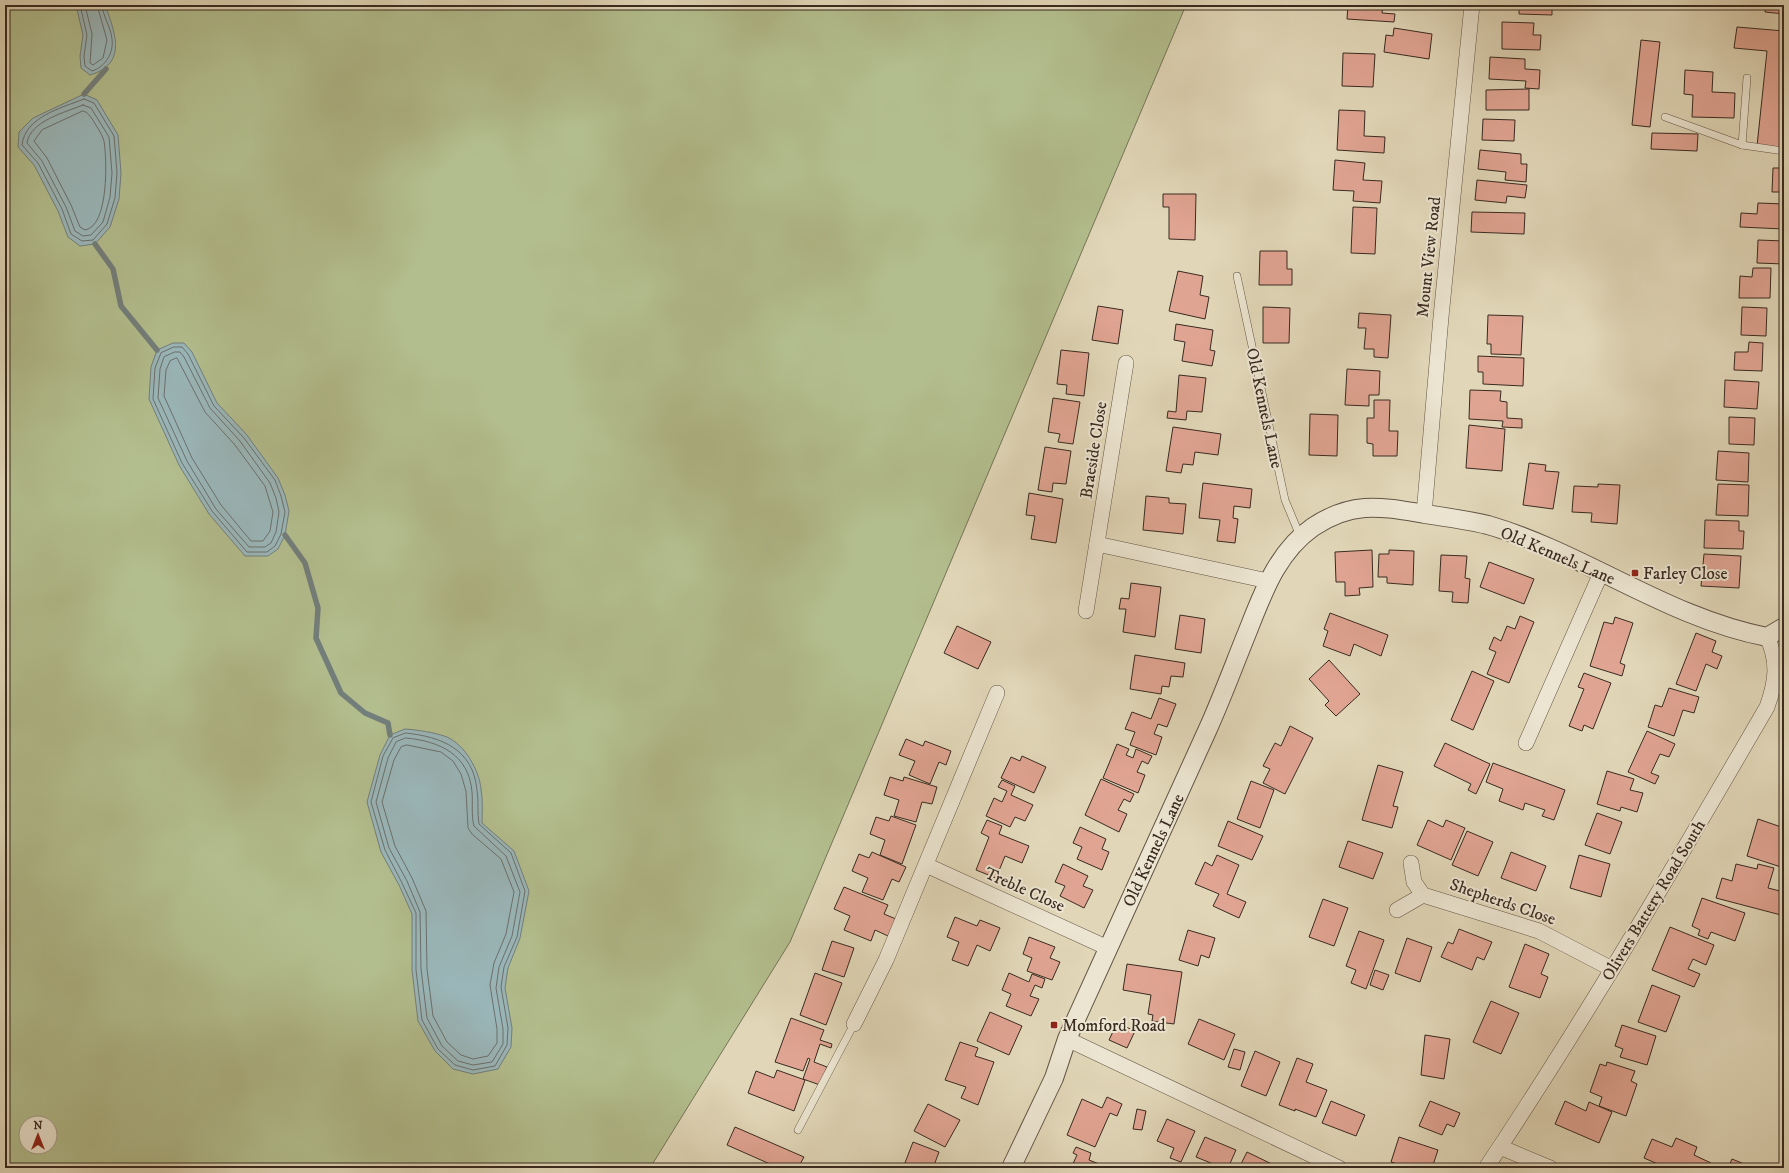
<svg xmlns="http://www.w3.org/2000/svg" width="1789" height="1173" viewBox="0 0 1789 1173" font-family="'IM FELL DW Pica',serif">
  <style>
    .green { fill: #b3be8e; stroke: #767457; fill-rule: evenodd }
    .water { fill: #9ab7ba; stroke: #737f7c }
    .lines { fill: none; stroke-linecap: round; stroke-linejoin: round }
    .shore { stroke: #6a706d; stroke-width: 1 }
    .stream { stroke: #737f7c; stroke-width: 5.5 }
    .building { fill: #e0a492; stroke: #392a20 }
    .service-casing { stroke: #635546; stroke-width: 8 }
    .minor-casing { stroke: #635546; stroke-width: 16 }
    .tertiary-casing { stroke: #635546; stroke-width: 20 }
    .service { stroke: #ece5d1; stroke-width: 7 }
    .minor { stroke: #ece5d1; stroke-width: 15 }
    .tertiary { stroke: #ece5d1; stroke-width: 18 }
    .poi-dot { fill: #8f2418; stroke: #ece5d1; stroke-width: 1.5 }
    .labels { text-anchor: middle; stroke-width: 4; stroke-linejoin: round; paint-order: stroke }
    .street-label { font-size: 17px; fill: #392a20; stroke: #ece5d1 }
    .poi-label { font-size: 17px; fill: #392a20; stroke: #ece5d1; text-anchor: start }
  </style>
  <rect width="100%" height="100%" fill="#e1d7b8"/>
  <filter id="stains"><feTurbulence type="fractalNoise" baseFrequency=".005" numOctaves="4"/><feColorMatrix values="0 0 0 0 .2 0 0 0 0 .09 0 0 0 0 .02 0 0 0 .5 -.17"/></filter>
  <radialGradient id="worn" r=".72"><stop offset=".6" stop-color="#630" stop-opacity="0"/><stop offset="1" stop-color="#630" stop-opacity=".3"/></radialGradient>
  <path class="green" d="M 5,5 L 1186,5 L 790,942 L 650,1168 L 5,1168 ZM 26,1123 L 50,1123 L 50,1147 L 26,1147 Z"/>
  <g class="water">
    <path d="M 76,5 L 105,5 C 115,32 128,64 90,75 L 81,68 L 80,56 L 83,35 Z"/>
    <polygon points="84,94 97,100 118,135 121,173 119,199 110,227 95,244 80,246 68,237 58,211 34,165 18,147 19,132 33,118"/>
    <polygon points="173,343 184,343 192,352 217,403 247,435 278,478 285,495 289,511 285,535 278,549 268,556 245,556 209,514 179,465 149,399 151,367 157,350"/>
    <path d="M 405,729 C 418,730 433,732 447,737 C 465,745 479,770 481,789 C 483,800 482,812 482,823 L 514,851 L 529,891 L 520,938 L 508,968 L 505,988 L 512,1028 L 511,1047 L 498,1069 L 473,1074 L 453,1069 L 435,1051 L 418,1021 L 412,970 L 412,914 L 399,885 L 381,852 L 367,802 L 380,755 L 390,735 Z"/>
  </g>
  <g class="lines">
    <g class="shore">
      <path d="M 80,5 L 87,35 L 84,56 L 85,66 L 92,71 C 105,67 114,53 112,39 C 111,27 103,17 102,5"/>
      <polyline points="85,5 92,34 90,63 93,65 103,58 107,40 97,5"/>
      <path d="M 84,99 L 94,103 L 114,136 L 117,173 L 115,198 L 107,224 L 93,240 L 82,241 L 71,234 L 62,209 L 38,163 L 22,145 C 25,117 61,108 84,99 Z"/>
      <path d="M 83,105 L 91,108 L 109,137 L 112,173 L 110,197 L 103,222 L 91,235 L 83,236 L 75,231 L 66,207 L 42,161 L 27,143 C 30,121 66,112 83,105 Z"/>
      <path d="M 83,111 C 88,112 91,117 94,122 C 97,127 102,134 104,141 C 107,159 109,226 85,230 L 80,227 L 71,205 L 47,158 L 34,141 L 42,130 Z"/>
      <polygon points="174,347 182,347 188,354 214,406 244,438 275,480 281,496 285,512 281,534 275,546 267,552 247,552 212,511 182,463 153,399 155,368 161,353"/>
      <polygon points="175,352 180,352 184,357 210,408 240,441 270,483 276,498 279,512 276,532 271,543 265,547 249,547 216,509 187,461 158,398 160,369 164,357"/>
      <polygon points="177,358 205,412 235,445 265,486 273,512 270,531 263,541 251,541 221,505 192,458 164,396 166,370 170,361"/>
      <path d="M 406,733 C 442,737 473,749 477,790 C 479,802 477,813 479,824 L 511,853 L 525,891 L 517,937 L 504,967 L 501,987 L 508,1028 L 507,1045 L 495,1066 L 473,1070 L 455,1065 L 438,1049 L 422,1020 L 416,970 L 416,913 L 402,883 L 385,850 L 371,802 L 383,756 L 393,738 Z"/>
      <path d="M 406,738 C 439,741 469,754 472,792 C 473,803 471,815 474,826 L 506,856 L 520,892 L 512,936 L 499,967 L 496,988 L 503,1029 L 503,1044 L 492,1062 L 473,1065 L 458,1061 L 442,1046 L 427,1018 L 421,969 L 420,912 L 407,881 L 389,848 L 376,802 L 388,758 L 396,742 Z"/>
      <polygon points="407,745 441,752 453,761 461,774 466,791 468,828 472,834 501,859 514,892 506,934 494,963 490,985 497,1029 497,1043 488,1056 473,1059 461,1055 447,1042 433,1016 427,969 426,911 412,878 395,846 382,802 394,760 401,747"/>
    </g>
    <g class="stream">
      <polyline points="84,94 106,69"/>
      <polyline points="95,244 113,269 121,306 157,350"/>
      <polyline points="285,535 305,563 318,608 316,638 341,693 365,713 388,723 390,735"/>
    </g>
  </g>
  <g class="building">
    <polygon points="1348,5 1383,5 1382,13 1395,14 1394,22 1347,19"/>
    <polygon points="1507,5 1552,5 1552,15 1519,14 1519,6"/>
    <polygon points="1766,5 1784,5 1784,14 1765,12"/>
    <polygon points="1502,22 1534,23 1533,35 1541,35 1540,50 1502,49"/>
    <polygon points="1737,27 1784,31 1784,149 1757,146 1767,51 1734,48"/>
    <polygon points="1394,28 1432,34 1429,59 1384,52 1386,35 1393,36"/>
    <polygon points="1641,40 1660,42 1650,127 1632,125"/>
    <polygon points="1343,53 1375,54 1373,87 1342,86"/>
    <polygon points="1490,57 1525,59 1525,69 1540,70 1539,89 1525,88 1526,81 1489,79"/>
    <polygon points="1685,70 1713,72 1712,92 1735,93 1734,118 1692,117 1693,95 1684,94"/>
    <polygon points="1529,89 1529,110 1486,110 1486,90"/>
    <polygon points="1339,110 1365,111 1364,136 1385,137 1384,153 1337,150"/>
    <polygon points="1483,119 1515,120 1514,141 1482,140"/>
    <polygon points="1652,133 1698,134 1697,151 1651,149"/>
    <polygon points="1480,150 1521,154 1521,164 1527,164 1526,182 1505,180 1506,172 1478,169"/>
    <polygon points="1335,160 1365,163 1363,180 1382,181 1380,203 1353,201 1354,191 1333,190"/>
    <polygon points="1773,168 1784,168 1784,192 1772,192"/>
    <polygon points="1477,180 1527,185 1525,198 1507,196 1506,203 1475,200"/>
    <polygon points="1163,194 1196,194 1195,240 1169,239 1169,207 1163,207"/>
    <polygon points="1758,203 1784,204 1784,229 1740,227 1741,213 1757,214"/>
    <polygon points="1353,207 1377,208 1375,254 1351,253"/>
    <polygon points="1472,212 1525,213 1524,234 1471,232"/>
    <polygon points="1758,240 1784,241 1784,264 1757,263"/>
    <polygon points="1260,251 1287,251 1287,269 1292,269 1292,285 1259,285"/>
    <polygon points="1753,268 1771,268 1770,298 1739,298 1740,276 1752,277"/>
    <polygon points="1178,271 1203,276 1200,295 1209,297 1205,319 1169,311"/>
    <polygon points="1098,306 1123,310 1118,344 1092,340"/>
    <polygon points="1263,307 1290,308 1289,343 1263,343"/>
    <polygon points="1742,307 1767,308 1766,336 1741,335"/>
    <polygon points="1359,313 1391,315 1388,358 1374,357 1374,349 1364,349 1366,328 1358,328"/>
    <polygon points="1488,315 1523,316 1521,355 1491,354 1491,344 1487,344"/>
    <polygon points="1176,324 1213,330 1210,350 1215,351 1212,366 1182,361 1185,342 1174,340"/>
    <polygon points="1749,342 1763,343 1762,371 1734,370 1735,352 1748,352"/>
    <polygon points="1061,350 1089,353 1084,396 1066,394 1067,385 1057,384"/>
    <polygon points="1478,356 1524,358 1523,386 1483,384 1483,372 1478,372"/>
    <polygon points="1347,369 1380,371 1379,395 1369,395 1369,406 1345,405"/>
    <polygon points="1179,375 1206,378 1202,412 1187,411 1186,420 1167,418 1168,411 1176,412"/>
    <polygon points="1725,380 1759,382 1757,409 1724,407"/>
    <polygon points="1470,390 1501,391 1500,401 1507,402 1507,418 1522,419 1522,428 1502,427 1503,421 1469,419"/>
    <polygon points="1053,398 1080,402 1073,444 1058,442 1060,434 1048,432"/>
    <polygon points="1374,400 1390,400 1389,431 1398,431 1397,456 1373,456 1373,444 1367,443 1367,418 1374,418"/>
    <polygon points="1310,414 1338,415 1337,456 1309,455"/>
    <polygon points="1729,417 1755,418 1754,445 1729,444"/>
    <polygon points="1469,425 1505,429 1502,471 1466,468"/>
    <polygon points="1173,427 1221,434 1218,455 1195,452 1193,465 1183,464 1181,473 1166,471"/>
    <polygon points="1045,447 1071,451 1066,484 1053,483 1052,492 1038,490"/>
    <polygon points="1718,451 1749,453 1748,482 1716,480"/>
    <polygon points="1529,463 1546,465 1545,471 1559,472 1553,509 1523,505"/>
    <polygon points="1203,483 1252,489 1250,508 1234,506 1233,518 1238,519 1235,543 1217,541 1220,520 1199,518"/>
    <polygon points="1598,484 1620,485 1617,524 1591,522 1592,513 1572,512 1574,486 1598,487"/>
    <polygon points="1718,484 1749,485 1748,516 1716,515"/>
    <polygon points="1029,493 1063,499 1056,543 1031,539 1035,516 1026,515"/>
    <polygon points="1146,496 1169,498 1169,503 1186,504 1183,534 1143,530"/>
    <polygon points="1705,520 1739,521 1739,531 1744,531 1743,549 1704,548"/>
    <polygon points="1372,550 1373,587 1359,588 1360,595 1345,596 1345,582 1336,582 1335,552"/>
    <polygon points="1389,550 1414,551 1413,585 1387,583 1387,577 1378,577 1379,554 1389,554"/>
    <polygon points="1704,554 1741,556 1739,588 1701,586"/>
    <polygon points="1441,555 1467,556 1465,578 1470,579 1468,603 1452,602 1453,592 1439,591"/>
    <polygon points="1489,562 1534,579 1524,604 1480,587"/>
    <polygon points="1131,583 1161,587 1155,637 1123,632 1126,609 1119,609 1121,598 1129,599"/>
    <polygon points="1330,613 1388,635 1381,656 1354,644 1350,656 1323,646 1328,631 1324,629"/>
    <polygon points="1180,615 1205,619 1201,653 1175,649"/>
    <polygon points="1520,616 1534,622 1509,683 1487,674 1496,652 1489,649 1494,637 1501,641 1507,626 1515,629"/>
    <polygon points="1615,617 1633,623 1620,663 1625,665 1622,676 1590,666 1604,622 1613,624"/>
    <polygon points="957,626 991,642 978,669 944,653"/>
    <polygon points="1696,633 1716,641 1712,652 1722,656 1717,669 1706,664 1696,691 1676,684"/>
    <polygon points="1135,655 1185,663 1183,677 1171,676 1169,687 1162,686 1161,694 1130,689"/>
    <polygon points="1329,660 1360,694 1336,716 1325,705 1329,701 1309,679"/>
    <polygon points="1472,671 1494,681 1473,730 1451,720"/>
    <polygon points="1584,673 1611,683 1593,729 1584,725 1582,731 1569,726 1584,689 1578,687"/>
    <polygon points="1669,688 1699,697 1694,713 1683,710 1674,736 1648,727 1655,705 1662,707"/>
    <polygon points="1159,698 1176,704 1167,727 1158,724 1154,734 1162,737 1156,755 1130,745 1135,732 1125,729 1132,712 1151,719"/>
    <polygon points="1290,726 1313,738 1285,794 1263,783 1270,769 1263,766 1275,743 1281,746"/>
    <polygon points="1647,731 1675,744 1669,757 1660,754 1651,773 1659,776 1655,784 1628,772"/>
    <polygon points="906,739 923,746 925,741 951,751 946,765 939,762 930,784 909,775 915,761 899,755"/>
    <polygon points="1445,743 1490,764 1476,794 1468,790 1471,784 1434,766"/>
    <polygon points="1117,744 1129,749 1126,755 1133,758 1136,749 1152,756 1148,764 1142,761 1137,772 1145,775 1138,793 1103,778"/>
    <polygon points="1022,756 1046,767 1034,793 1001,778 1011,757 1020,761"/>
    <polygon points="1493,763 1565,790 1554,820 1542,816 1545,810 1525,803 1523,810 1499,801 1503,789 1486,782"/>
    <polygon points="1378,765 1403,772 1393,806 1398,807 1392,828 1362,820"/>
    <polygon points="1607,771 1634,779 1630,790 1643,793 1637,812 1621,807 1620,811 1597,804"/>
    <polygon points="890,777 903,781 904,777 937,787 932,804 922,802 916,822 894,816 899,800 884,795"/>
    <polygon points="1101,779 1134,794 1130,802 1124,799 1118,810 1127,814 1119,832 1085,815"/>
    <polygon points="1002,780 1015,786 1011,795 1033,805 1025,821 1015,817 1010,827 986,816 994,798 1002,802 1007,791 998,787"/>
    <polygon points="1251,781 1274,790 1260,828 1237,819"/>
    <polygon points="1597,813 1622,822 1610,854 1585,845"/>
    <polygon points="891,816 916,825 902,864 880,855 885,840 870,834 876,817 889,821"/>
    <polygon points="1758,819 1784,828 1784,868 1747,856"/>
    <polygon points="987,820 1002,826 999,834 1029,846 1022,863 1005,856 996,878 976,870 989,837 981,833"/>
    <polygon points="1428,820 1443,827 1446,820 1465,828 1451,860 1417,845"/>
    <polygon points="1228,821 1263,836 1252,860 1218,846"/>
    <polygon points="1080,827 1106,839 1102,849 1109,852 1102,870 1077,859 1082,847 1073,843"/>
    <polygon points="1467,831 1493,842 1478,876 1452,865"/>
    <polygon points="1348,841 1383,853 1373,879 1339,867"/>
    <polygon points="872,852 906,867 899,882 892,879 883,900 862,892 868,878 852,871 859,854 869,858"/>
    <polygon points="1511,852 1546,866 1536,891 1501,878"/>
    <polygon points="1217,855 1239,865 1227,894 1246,902 1239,918 1213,906 1219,894 1195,884 1205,862 1212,866"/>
    <polygon points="1579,855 1610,864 1601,897 1570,888"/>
    <polygon points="1063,864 1088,876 1083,886 1093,890 1084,908 1060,896 1065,886 1055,882"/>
    <polygon points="1736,864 1757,869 1758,864 1774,868 1768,888 1784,892 1784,902 1781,915 1716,898 1722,878 1732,881"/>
    <polygon points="844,887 888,905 884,914 896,919 888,936 875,930 871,941 844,930 850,916 834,909"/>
    <polygon points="1702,898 1745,913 1735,941 1711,932 1708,939 1698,935 1700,930 1692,926"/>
    <polygon points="1323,899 1348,908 1334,946 1309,937"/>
    <polygon points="955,917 977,926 980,920 1000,928 990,951 977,945 968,966 952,960 959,942 947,937"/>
    <polygon points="1670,927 1714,945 1706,965 1693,959 1688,969 1700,974 1694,987 1652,970"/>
    <polygon points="1459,929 1492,942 1484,960 1477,957 1472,970 1441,957 1448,942 1453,944"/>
    <polygon points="1188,930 1215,938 1209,958 1201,955 1198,966 1179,960"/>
    <polygon points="1359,931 1384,940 1366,989 1351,983 1356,970 1346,966"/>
    <polygon points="1029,937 1055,947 1050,958 1060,962 1052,980 1027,971 1032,958 1023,954"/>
    <polygon points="1407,938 1432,947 1420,982 1395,973"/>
    <polygon points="832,941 854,948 844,977 822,970"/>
    <polygon points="1525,944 1549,954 1541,974 1548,977 1540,998 1509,987"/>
    <polygon points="1127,964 1182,972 1174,1024 1152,1021 1153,1015 1148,1014 1151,995 1123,990"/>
    <polygon points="1375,970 1389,975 1383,990 1370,985"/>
    <polygon points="815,973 842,983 826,1025 800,1015"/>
    <polygon points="1009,973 1029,982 1032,974 1045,979 1042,988 1035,985 1030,996 1039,999 1031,1016 1006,1006 1011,994 1002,990"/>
    <polygon points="1652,985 1680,996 1666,1032 1638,1022"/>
    <polygon points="1491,1001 1519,1013 1501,1054 1473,1042"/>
    <polygon points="990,1012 1022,1026 1009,1055 977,1041"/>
    <polygon points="791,1018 824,1030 820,1040 832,1044 831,1048 820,1044 814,1062 827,1067 820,1085 803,1079 810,1059 808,1058 803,1071 775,1062"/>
    <polygon points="1199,1019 1235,1034 1224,1060 1188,1044"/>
    <polygon points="1117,1023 1135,1031 1127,1048 1109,1040"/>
    <polygon points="1622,1025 1656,1036 1647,1065 1620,1057 1623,1049 1615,1046"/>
    <polygon points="1425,1035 1450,1039 1444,1079 1421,1075"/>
    <polygon points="960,1042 978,1048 975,1056 994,1062 978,1105 961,1098 966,1087 945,1080"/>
    <polygon points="1234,1049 1245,1052 1240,1070 1228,1067"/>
    <polygon points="1255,1051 1280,1062 1266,1096 1241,1086"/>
    <polygon points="1297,1058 1313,1064 1306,1082 1327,1090 1316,1117 1295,1109 1295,1111 1279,1105"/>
    <polygon points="1607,1062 1635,1071 1631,1081 1637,1084 1626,1116 1599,1106 1602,1097 1590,1092 1600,1064 1606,1066"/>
    <polygon points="777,1070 805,1080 794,1111 748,1093 756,1071 774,1078"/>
    <polygon points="1107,1097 1122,1104 1117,1116 1110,1113 1095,1147 1067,1135 1082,1099 1102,1108"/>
    <polygon points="1331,1101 1365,1115 1356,1136 1322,1123"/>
    <polygon points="1430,1101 1460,1113 1454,1127 1447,1124 1442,1135 1419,1126"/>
    <polygon points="1565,1101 1586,1111 1589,1102 1612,1112 1599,1143 1555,1124"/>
    <polygon points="928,1104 960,1120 945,1147 914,1131"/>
    <polygon points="1137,1109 1146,1111 1142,1130 1133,1129"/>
    <polygon points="1167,1119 1195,1131 1181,1162 1170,1158 1174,1148 1157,1141"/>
    <polygon points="735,1127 804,1157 798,1168 779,1168 727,1145"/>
    <polygon points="1205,1137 1236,1150 1228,1168 1223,1168 1196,1157"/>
    <polygon points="1399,1137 1438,1150 1432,1168 1409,1168 1391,1162"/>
    <polygon points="1676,1138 1697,1147 1694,1155 1711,1163 1709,1168 1667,1168 1644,1158 1652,1139 1672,1147"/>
    <polygon points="913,1142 939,1152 933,1168 903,1168"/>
    <polygon points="1076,1147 1091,1153 1089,1160 1109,1168 1071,1168 1077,1155 1073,1153"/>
    <polygon points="1247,1152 1280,1168 1239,1168"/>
    <polygon points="1732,1159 1754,1168 1728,1168"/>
  </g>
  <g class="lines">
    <g class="service-casing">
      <g id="service">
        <polyline points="1665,117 1742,145 1784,151"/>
        <polyline points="1742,145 1747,78"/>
        <polyline points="1237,276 1285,500 1300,536"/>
        <polyline points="798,1130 854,1024"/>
      </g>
    </g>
    <g class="minor-casing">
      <g id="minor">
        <polyline points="1424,514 1441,317 1472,5"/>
        <polyline points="1097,544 1268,581"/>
        <polyline points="1086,611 1126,363"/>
        <polyline points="1526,743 1601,573"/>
        <polyline points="1411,863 1414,882 1423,895 1539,931 1612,969"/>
        <polyline points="926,865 1108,948"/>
        <polyline points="1397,910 1423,895"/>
        <polyline points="854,1024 886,960 997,693"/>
        <polyline points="1067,1039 1339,1168"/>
        <polyline points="1500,1147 1550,1168"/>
        <path d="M 1486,1168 C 1586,1018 1677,862 1767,707 C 1776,682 1779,662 1767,637"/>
      </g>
    </g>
    <g class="tertiary-casing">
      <path id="tertiary" d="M 1011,1168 L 1054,1078 L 1067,1039 C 1113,936 1161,834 1207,731 C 1222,698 1234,665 1247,633 C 1263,593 1277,552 1313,527 C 1353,500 1382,507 1425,514 C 1446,517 1467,520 1488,525 C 1584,553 1668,618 1767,637 L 1784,627"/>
    </g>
    <use href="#service" class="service"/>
    <use href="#minor" class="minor"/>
    <use href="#tertiary" class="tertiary"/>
  </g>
  <g class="poi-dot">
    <rect x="1631" y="569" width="8" height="8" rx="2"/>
    <rect x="1050" y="1021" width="8" height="8" rx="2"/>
  </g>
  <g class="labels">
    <g class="street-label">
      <text transform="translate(1428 257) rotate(-84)" y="6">Mount View Road</text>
      <text transform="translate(1265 408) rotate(78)" y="6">Old Kennels Lane</text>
      <text transform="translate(1093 450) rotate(-81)" y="6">Braeside Close</text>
      <text transform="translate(1558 555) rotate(23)" y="6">Old Kennels Lane</text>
      <text transform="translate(1153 850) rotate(-65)" y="6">Old Kennels Lane</text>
      <text transform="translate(1025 889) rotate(24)" y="6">Treble Close</text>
      <text transform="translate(1653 900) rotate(-59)" y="6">Olivers Battery Road South</text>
      <text transform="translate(1503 901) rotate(19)" y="6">Shepherds Close</text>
    </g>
    <g class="poi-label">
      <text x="1643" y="579">Farley Close</text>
      <text x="1062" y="1031">Momford Road</text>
    </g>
  </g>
  <rect width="1789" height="1173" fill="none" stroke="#e1d7b8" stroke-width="20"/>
  <rect x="6" y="6" width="1777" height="1161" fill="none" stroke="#392a20" stroke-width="2"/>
  <rect x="10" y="10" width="1769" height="1153" fill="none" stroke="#392a20"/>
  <g transform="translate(38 1135)"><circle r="19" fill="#ece5d1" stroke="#a49a8a"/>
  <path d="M0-3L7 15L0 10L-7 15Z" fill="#8f2418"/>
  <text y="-6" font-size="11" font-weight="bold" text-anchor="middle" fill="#392a20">N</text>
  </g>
  <rect width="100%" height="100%" filter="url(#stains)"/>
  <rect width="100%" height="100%" fill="url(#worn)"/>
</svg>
